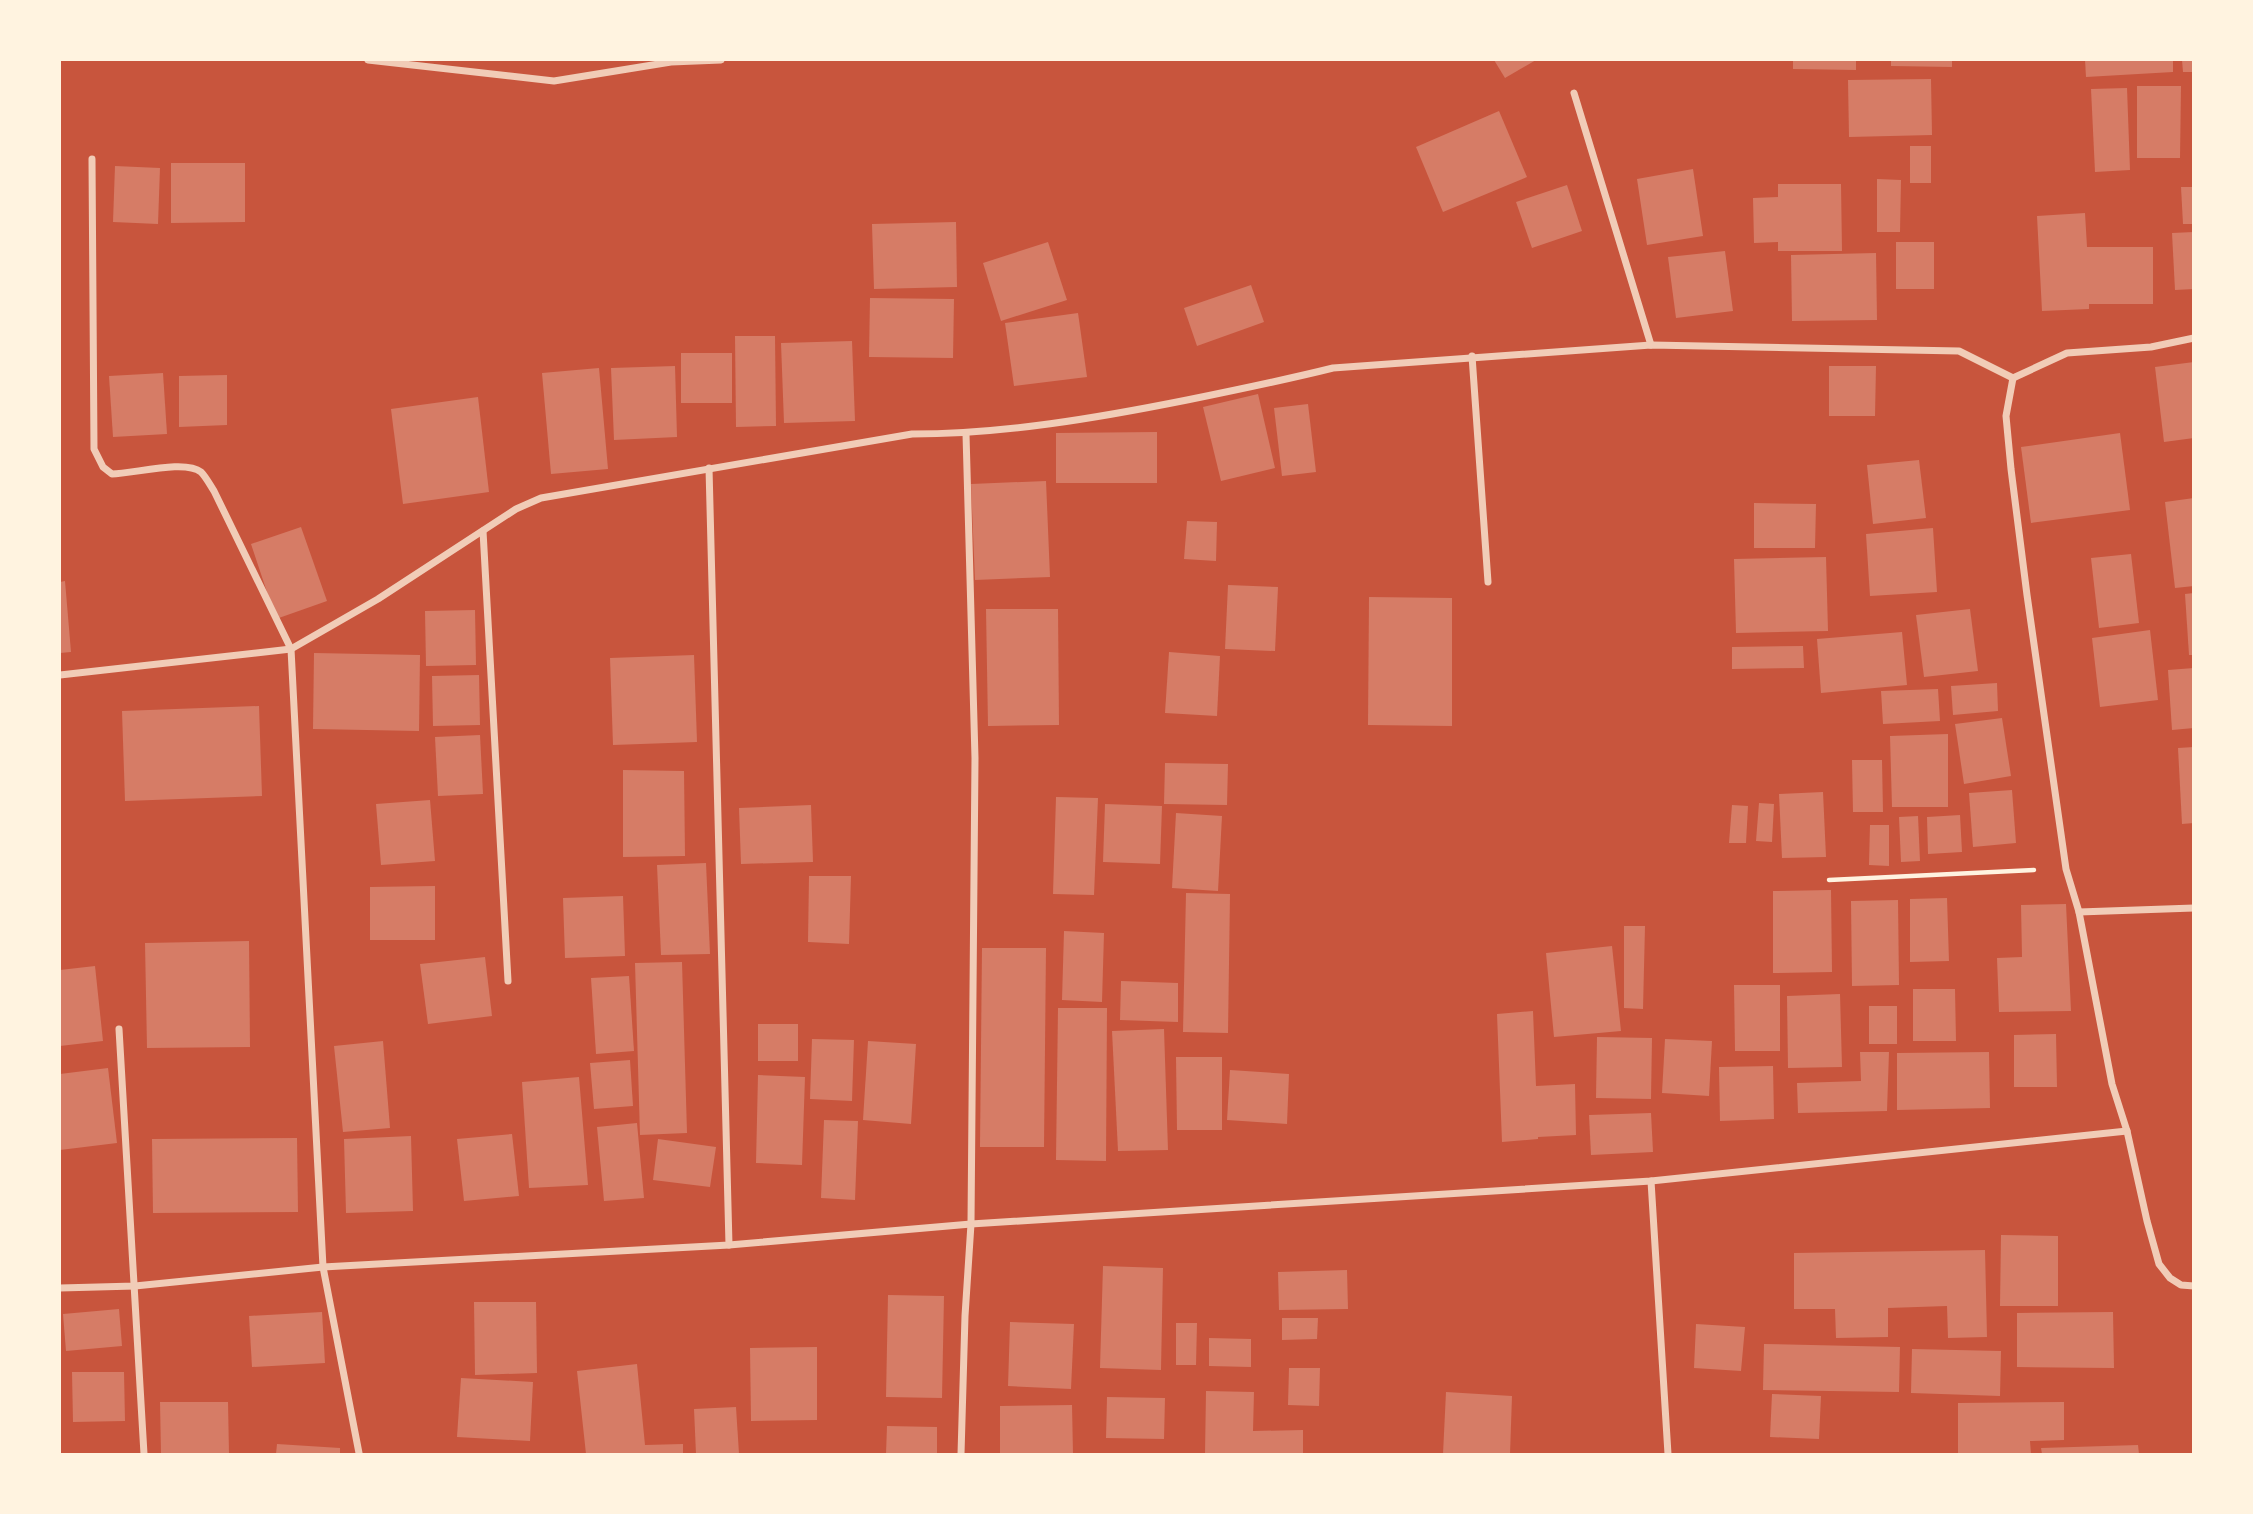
<svg xmlns="http://www.w3.org/2000/svg" width="2253" height="1514" viewBox="0 0 2253 1514" font-family="'Open Sans',sans-serif">
  <style>
    .building { fill: #d67c66 }
    .lines { fill: none; stroke-linecap: round; stroke-linejoin: round }
    .path { stroke: #fff3e0; stroke-width: 4.5 }
    .minor { stroke: #f1ccb7; stroke-width: 7 }
  </style>
  <rect width="100%" height="100%" fill="#c8553d"/>
  <g class="building">
    <polygon points="1494,60 1536,60 1505,78"/>
    <polygon points="1793,60 1856,60 1856,70 1793,69"/>
    <polygon points="1891,60 1952,60 1952,67 1891,66"/>
    <polygon points="2085,60 2173,60 2173,72 2086,77"/>
    <polygon points="2182,60 2194,60 2194,72 2183,72"/>
    <polygon points="1931,79 1932,135 1849,137 1848,80"/>
    <polygon points="2137,86 2181,86 2180,158 2137,158"/>
    <polygon points="2127,88 2130,170 2095,172 2091,89"/>
    <polygon points="1499,111 1527,177 1443,212 1416,147"/>
    <rect x="1910" y="146" width="21" height="37"/>
    <polygon points="171,163 245,163 245,222 171,223"/>
    <polygon points="115,166 160,168 158,224 113,222"/>
    <polygon points="1693,169 1703,236 1647,245 1637,179"/>
    <polygon points="1877,179 1901,180 1900,232 1877,232"/>
    <polygon points="1778,184 1841,184 1842,251 1778,251 1778,242 1754,243 1753,198 1778,197"/>
    <polygon points="1567,185 1582,231 1532,248 1516,202"/>
    <polygon points="2181,187 2194,187 2194,224 2183,224"/>
    <polygon points="2085,213 2087,247 2153,247 2153,304 2089,304 2089,309 2042,311 2037,216"/>
    <polygon points="956,222 957,287 874,289 872,224"/>
    <polygon points="2194,232 2194,289 2175,290 2172,233"/>
    <polygon points="1048,242 1067,300 1001,321 983,263"/>
    <rect x="1896" y="242" width="38" height="47"/>
    <polygon points="1725,251 1733,311 1676,318 1668,257"/>
    <polygon points="1876,253 1877,320 1792,321 1791,255"/>
    <polygon points="1251,285 1264,322 1197,346 1184,308"/>
    <polygon points="870,298 954,299 953,358 869,357"/>
    <polygon points="1078,313 1087,377 1014,386 1005,323"/>
    <polygon points="735,336 775,336 776,426 736,427"/>
    <polygon points="852,341 855,421 784,423 781,343"/>
    <rect x="681" y="353" width="51" height="50"/>
    <polygon points="2194,362 2194,438 2164,442 2155,367"/>
    <polygon points="675,366 677,437 614,440 611,368"/>
    <polygon points="1829,366 1876,366 1875,416 1829,416"/>
    <polygon points="599,368 608,469 551,474 542,373"/>
    <polygon points="163,373 167,434 113,437 109,376"/>
    <polygon points="227,375 227,425 179,427 179,376"/>
    <polygon points="1258,394 1275,468 1221,481 1203,407"/>
    <polygon points="478,397 489,492 403,504 391,409"/>
    <polygon points="1308,404 1316,472 1282,476 1274,408"/>
    <polygon points="1157,432 1157,483 1056,483 1056,433"/>
    <polygon points="2120,433 2130,510 2031,523 2021,447"/>
    <polygon points="1919,460 1926,518 1873,524 1867,465"/>
    <polygon points="1046,481 1050,577 975,580 971,484"/>
    <polygon points="2194,498 2194,586 2175,588 2165,502"/>
    <polygon points="1754,503 1816,504 1815,548 1754,548"/>
    <polygon points="1187,521 1217,522 1216,561 1184,559"/>
    <polygon points="301,527 327,601 276,619 251,544"/>
    <polygon points="1933,528 1937,592 1870,596 1866,534"/>
    <polygon points="2131,554 2139,623 2099,628 2091,558"/>
    <polygon points="1826,557 1828,631 1736,633 1734,559"/>
    <polygon points="65,581 71,652 60,653 60,582"/>
    <polygon points="1228,585 1278,587 1275,651 1225,649"/>
    <polygon points="2194,593 2194,655 2189,655 2185,594"/>
    <polygon points="1369,597 1452,598 1452,726 1368,725"/>
    <polygon points="986,609 1058,609 1059,725 988,726"/>
    <polygon points="1970,609 1978,671 1924,677 1916,615"/>
    <polygon points="475,610 476,665 426,666 425,611"/>
    <polygon points="2150,630 2158,700 2100,707 2092,638"/>
    <polygon points="1902,632 1907,685 1821,693 1817,639"/>
    <polygon points="1803,646 1804,668 1732,669 1732,647"/>
    <polygon points="1169,652 1220,656 1217,716 1165,713"/>
    <polygon points="314,653 420,655 419,731 313,729"/>
    <polygon points="694,655 697,742 613,745 610,658"/>
    <polygon points="2194,668 2194,728 2172,730 2168,670"/>
    <polygon points="479,675 480,725 433,726 432,676"/>
    <polygon points="1997,683 1998,711 1953,715 1951,686"/>
    <polygon points="1938,689 1940,721 1883,724 1881,691"/>
    <polygon points="259,706 262,796 125,801 122,711"/>
    <polygon points="2002,718 2011,776 1964,784 1955,724"/>
    <polygon points="1948,734 1948,807 1892,807 1890,736"/>
    <polygon points="480,735 483,794 438,796 435,737"/>
    <polygon points="2194,747 2194,823 2182,824 2178,748"/>
    <polygon points="1852,760 1882,760 1883,812 1853,812"/>
    <polygon points="1165,763 1228,764 1227,805 1164,804"/>
    <polygon points="623,770 684,771 685,856 623,857"/>
    <polygon points="2012,790 2016,843 1973,847 1969,793"/>
    <polygon points="1823,792 1826,857 1782,858 1779,794"/>
    <polygon points="1056,797 1098,798 1094,895 1053,894"/>
    <polygon points="430,800 435,861 381,865 376,804"/>
    <polygon points="1759,803 1774,804 1772,842 1756,841"/>
    <polygon points="1105,804 1162,806 1160,864 1103,862"/>
    <polygon points="811,805 813,862 741,864 739,808"/>
    <polygon points="1732,805 1748,806 1746,843 1729,843"/>
    <polygon points="1176,813 1222,816 1218,891 1172,888"/>
    <polygon points="1960,815 1962,852 1928,854 1927,817"/>
    <polygon points="1918,816 1920,861 1901,862 1899,817"/>
    <polygon points="1870,825 1889,825 1889,866 1869,865"/>
    <polygon points="706,863 710,954 661,955 657,865"/>
    <polygon points="809,876 851,876 849,944 808,942"/>
    <polygon points="435,886 435,940 370,940 370,887"/>
    <polygon points="1831,890 1832,972 1773,973 1773,891"/>
    <polygon points="1186,893 1230,894 1228,1033 1183,1032"/>
    <polygon points="623,896 625,956 565,958 563,898"/>
    <polygon points="1947,898 1949,961 1910,962 1910,899"/>
    <polygon points="1898,900 1899,985 1852,986 1851,901"/>
    <polygon points="2066,904 2071,1011 1999,1012 1997,958 2022,957 2021,905"/>
    <polygon points="1624,926 1645,926 1643,1009 1624,1008"/>
    <polygon points="1064,931 1104,933 1102,1002 1062,1000"/>
    <polygon points="249,941 250,1047 147,1048 145,943"/>
    <polygon points="1612,946 1621,1031 1554,1037 1546,953"/>
    <polygon points="982,948 1046,948 1044,1147 980,1147"/>
    <polygon points="485,957 492,1016 428,1024 420,964"/>
    <polygon points="682,962 687,1133 640,1135 635,963"/>
    <polygon points="95,966 103,1041 60,1046 60,970"/>
    <polygon points="629,976 634,1051 596,1054 591,978"/>
    <polygon points="1121,981 1178,983 1178,1022 1120,1020"/>
    <polygon points="1734,985 1780,985 1780,1051 1735,1051"/>
    <polygon points="1913,989 1955,989 1956,1041 1913,1041"/>
    <polygon points="1840,994 1842,1067 1788,1068 1787,996"/>
    <rect x="1869" y="1006" width="28" height="38"/>
    <polygon points="1058,1008 1107,1008 1106,1161 1056,1160"/>
    <polygon points="1533,1011 1536,1086 1575,1084 1576,1135 1538,1137 1538,1139 1502,1142 1497,1014"/>
    <rect x="758" y="1024" width="40" height="37"/>
    <polygon points="1164,1029 1168,1150 1118,1151 1112,1031"/>
    <polygon points="2056,1034 2057,1087 2014,1087 2014,1035"/>
    <polygon points="1597,1037 1652,1038 1651,1099 1596,1098"/>
    <polygon points="812,1039 854,1040 852,1101 810,1099"/>
    <polygon points="1665,1039 1712,1041 1709,1096 1662,1093"/>
    <polygon points="383,1041 390,1128 343,1132 334,1046"/>
    <polygon points="868,1041 916,1044 911,1124 863,1120"/>
    <polygon points="1860,1052 1889,1052 1887,1111 1798,1113 1797,1083 1861,1081"/>
    <polygon points="1989,1052 1990,1108 1897,1110 1897,1053"/>
    <polygon points="1176,1057 1222,1057 1222,1130 1177,1130"/>
    <polygon points="630,1060 633,1106 594,1109 590,1063"/>
    <polygon points="1773,1066 1774,1119 1720,1121 1719,1067"/>
    <polygon points="108,1068 117,1143 60,1150 60,1074"/>
    <polygon points="1230,1070 1289,1074 1287,1124 1227,1120"/>
    <polygon points="758,1075 805,1077 802,1165 756,1163"/>
    <polygon points="579,1077 588,1185 529,1188 522,1082"/>
    <polygon points="1651,1113 1653,1152 1591,1155 1589,1115"/>
    <polygon points="824,1120 858,1121 855,1200 821,1198"/>
    <polygon points="637,1123 644,1198 604,1201 597,1127"/>
    <polygon points="512,1134 519,1196 464,1201 457,1139"/>
    <polygon points="411,1136 413,1211 346,1213 344,1139"/>
    <polygon points="297,1138 298,1212 153,1213 152,1139"/>
    <polygon points="658,1139 716,1147 710,1187 653,1180"/>
    <polygon points="2001,1235 2058,1236 2058,1306 2000,1306"/>
    <polygon points="1985,1250 1987,1337 1948,1338 1947,1306 1888,1308 1888,1337 1836,1338 1835,1309 1794,1309 1794,1253"/>
    <polygon points="1103,1266 1163,1268 1161,1370 1100,1368"/>
    <polygon points="1347,1270 1348,1309 1279,1310 1278,1272"/>
    <polygon points="888,1295 944,1296 942,1398 886,1397"/>
    <polygon points="474,1302 536,1302 537,1373 475,1375"/>
    <polygon points="119,1309 122,1346 66,1351 63,1314"/>
    <polygon points="322,1312 325,1363 252,1367 249,1316"/>
    <polygon points="2113,1312 2114,1368 2017,1367 2017,1313"/>
    <polygon points="1282,1318 1318,1318 1317,1339 1282,1340"/>
    <polygon points="1010,1322 1074,1324 1071,1389 1008,1386"/>
    <polygon points="1176,1323 1197,1323 1196,1365 1176,1365"/>
    <polygon points="1696,1324 1745,1327 1741,1371 1694,1368"/>
    <polygon points="1209,1338 1251,1339 1251,1367 1209,1366"/>
    <polygon points="1764,1344 1900,1347 1899,1392 1763,1390"/>
    <polygon points="817,1347 817,1420 751,1421 750,1348"/>
    <polygon points="1912,1349 2001,1351 2000,1396 1911,1393"/>
    <polygon points="637,1364 645,1445 683,1444 683,1454 586,1454 577,1371"/>
    <polygon points="1289,1368 1320,1368 1319,1406 1288,1405"/>
    <polygon points="72,1372 124,1372 125,1421 73,1422"/>
    <polygon points="461,1378 533,1382 530,1441 457,1437"/>
    <polygon points="1206,1391 1254,1392 1253,1431 1303,1430 1303,1454 1205,1454"/>
    <polygon points="1446,1392 1512,1396 1510,1454 1443,1454"/>
    <polygon points="1772,1394 1821,1396 1819,1439 1770,1437"/>
    <polygon points="1107,1397 1165,1398 1164,1439 1106,1438"/>
    <polygon points="160,1402 228,1402 229,1454 161,1454"/>
    <polygon points="2064,1402 2064,1440 2030,1441 2031,1454 1958,1454 1958,1403"/>
    <polygon points="1072,1405 1073,1454 1000,1454 1000,1406"/>
    <polygon points="736,1407 739,1454 696,1454 694,1409"/>
    <polygon points="887,1426 937,1427 937,1454 886,1454"/>
    <polygon points="277,1444 340,1448 340,1454 276,1454"/>
    <polygon points="2138,1445 2139,1454 2042,1454 2041,1448"/>
  </g>
  <g class="lines">
    <polyline class="path" points="1829,880 2034,870"/>
    <g class="minor">
      <polyline points="368,60 554,81 671,62 721,60"/>
      <polyline points="1574,93 1651,345"/>
      <path d="M 92,159 L 94,449 L 103,467 L 112,474 C 133,474 185,459 201,472 C 206,477 210,485 214,491 L 291,649 L 323,1267 L 359,1453"/>
      <polyline points="1472,356 1488,582"/>
      <polyline points="2013,378 2006,416 2011,469 2027,595 2066,869 2079,912 2112,1084 2127,1131 2147,1221 2159,1264 2170,1278 2181,1285 2194,1286"/>
      <polyline points="2013,378 2067,353 2151,347 2194,338"/>
      <polyline points="709,468 729,1245"/>
      <polyline points="483,531 508,981"/>
      <path d="M 60,675 L 291,649 L 378,599 L 516,509 L 541,498 L 912,434 C 1004,434 1097,418 1187,400 C 1236,390 1285,380 1333,368 L 1651,345 L 1959,351 L 2013,378"/>
      <polyline points="2079,912 2194,908"/>
      <polyline points="119,1029 144,1454"/>
      <polyline points="1651,1181 1668,1454"/>
      <polyline points="60,1288 135,1286 323,1267 729,1245 971,1224 1651,1181 2127,1131"/>
      <polyline points="961,1454 965,1316 971,1224 975,758 966,434"/>
    </g>
  </g>
  <rect width="2253" height="1514" fill="none" stroke="#fff3e0" stroke-width="122"/>
</svg>
